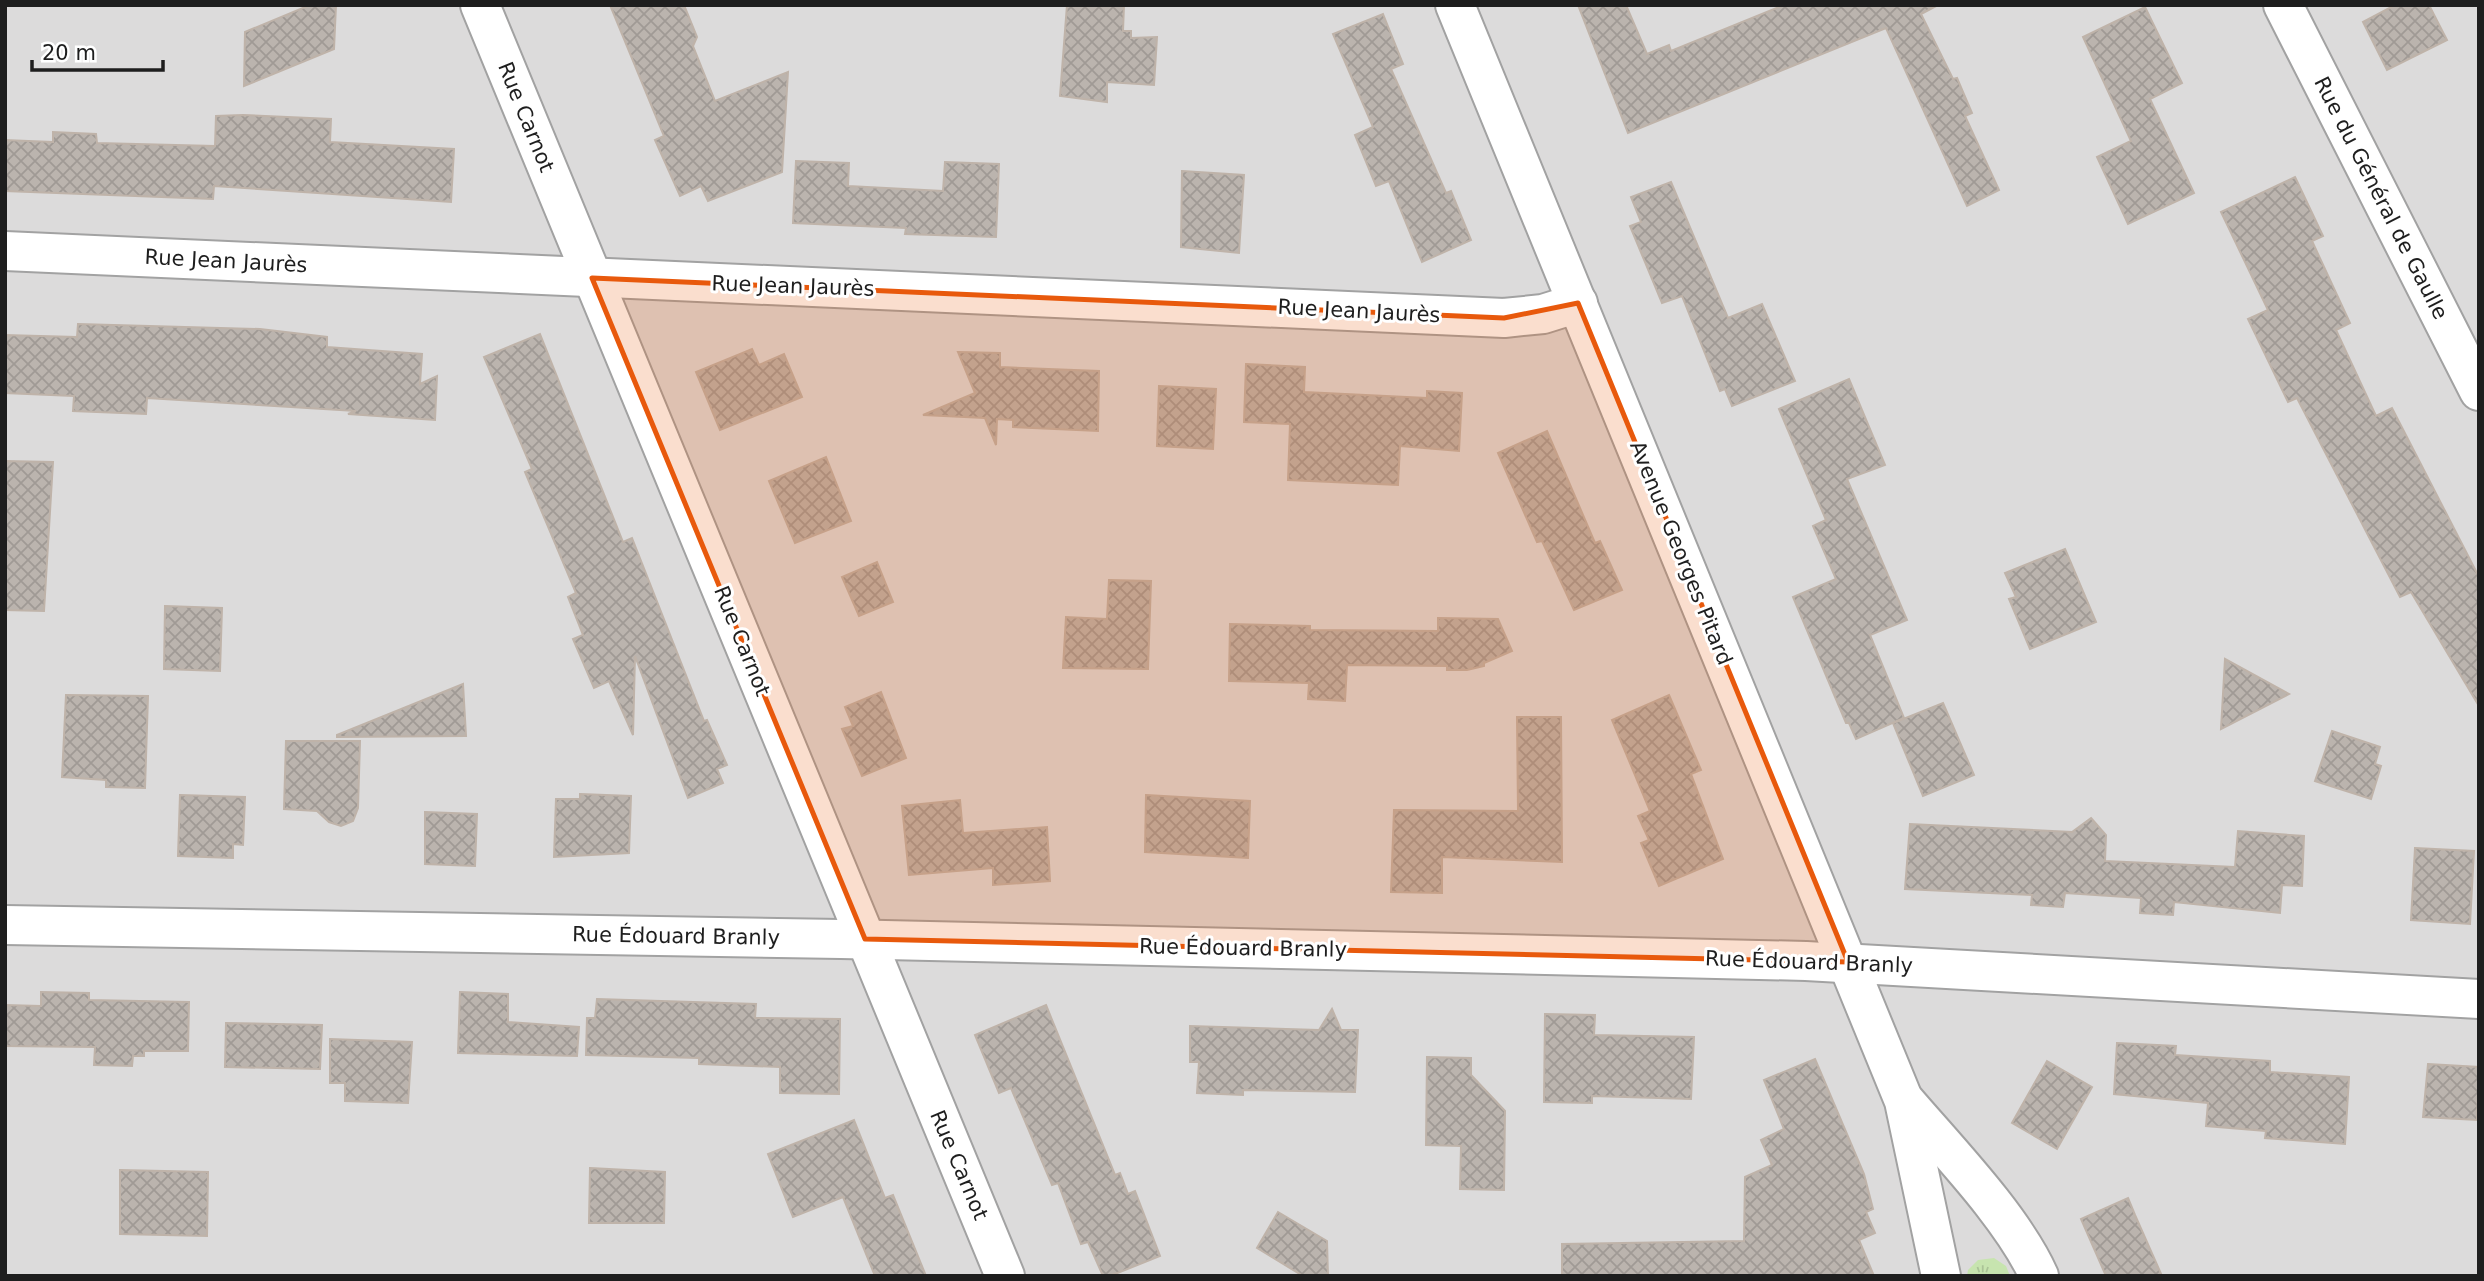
<svg xmlns="http://www.w3.org/2000/svg" width="2484" height="1281" viewBox="0 0 2484 1281" font-family="'DejaVu Sans',sans-serif">
  <style>
    .residential { fill: #dcdbdb }
    .grass { fill: url(#grass-tufts) }
    .building { fill: url(#building-cross-hatch); stroke: #bfb3a9; stroke-width: 2 }
    .lines { fill: none; stroke-linecap: round; stroke-linejoin: round }
    .minor-casing { stroke: #a2a2a2; stroke-width: 42 }
    .minor { stroke: #fff; stroke-width: 38 }
    .marked { fill: #e8590c; fill-opacity: 0.2; stroke: #e8590c; stroke-width: 5; stroke-linejoin: round }
    .labels { text-anchor: middle; stroke-width: 6; stroke-linejoin: round; paint-order: stroke }
    .street-label { font-size: 21px; fill: #1e1e1e; stroke: #fff }
  </style>
  <defs>
    <pattern id="grass-tufts" width="24" height="20" patternUnits="userSpaceOnUse" patternTransform="scale(1.75)"><rect width="24" height="20" fill="#c7e4af"/><path d="M3 7l-1-3M5 7V3M7 7l1-3M15 17l-1-3M17 17v-4M19 17l1-3" fill="none" stroke="#aac396"/></pattern>
    <pattern id="building-cross-hatch" width="8" height="8" patternUnits="userSpaceOnUse" patternTransform="scale(1.75)"><rect width="8" height="8" fill="#bbb4ae"/><path d="M0 0l8 8M0 8l8-8" fill="none" stroke="#a09a95"/></pattern>
  </defs>
  <rect width="100%" height="100%" fill="#eeebe5"/>
  <rect class="residential" x="5" y="5" width="2474" height="1271"/>
  <polygon class="grass" points="1994,1258 2006,1266 2010,1276 1967,1276 1968,1270 1978,1260"/>
  <g class="building">
    <polygon points="310,5 336,5 334,49 244,86 245,32"/>
    <polygon points="610,5 684,5 697,37 693,46 715,101 788,72 782,172 708,201 701,186 680,196 655,140 664,136"/>
    <polygon points="1067,5 1124,5 1123,31 1131,31 1131,38 1157,37 1154,85 1107,82 1107,102 1060,96"/>
    <polygon points="1578,5 1626,5 1647,54 1669,45 1671,51 1784,5 1938,5 1921,14 1953,79 1957,78 1972,113 1965,116 1999,190 1967,206 1886,28 1628,133"/>
    <polygon points="2395,5 2429,5 2447,40 2387,70 2363,22"/>
    <polygon points="2145,7 2182,83 2150,99 2194,193 2128,224 2097,157 2131,141 2083,37"/>
    <polygon points="1383,14 1403,64 1391,69 1446,193 1451,191 1471,240 1422,262 1389,181 1376,186 1355,135 1373,127 1333,34"/>
    <polygon points="243,115 331,119 330,142 454,149 451,202 214,186 213,199 5,191 5,140 53,142 53,132 96,134 97,143 215,146 216,116"/>
    <polygon points="796,161 849,163 848,186 943,191 945,162 999,164 996,237 905,234 906,228 793,223"/>
    <polygon points="1182,171 1244,175 1239,253 1181,247"/>
    <polygon points="2295,177 2323,236 2312,241 2350,323 2336,330 2376,416 2392,408 2479,577 2479,706 2411,592 2400,597 2297,398 2288,402 2248,319 2268,310 2221,212"/>
    <polygon points="1671,182 1728,318 1762,304 1795,381 1732,406 1725,389 1720,391 1682,296 1662,303 1630,226 1641,222 1631,197"/>
    <polygon points="78,324 260,329 327,337 327,347 422,354 420,384 437,376 435,420 348,414 356,411 147,398 146,414 73,411 74,396 5,393 5,335 77,337"/>
    <polygon points="540,334 623,542 632,538 704,721 707,720 727,765 717,769 723,783 688,798 635,656 633,735 609,681 594,688 573,639 583,635 568,597 576,593 525,472 532,469 484,357"/>
    <polygon points="752,349 759,365 784,354 802,397 720,430 696,372"/>
    <polygon points="958,352 1000,353 1000,367 1099,371 1098,431 1013,427 1013,420 997,419 996,445 985,418 923,415 975,393"/>
    <polygon points="1246,364 1305,367 1304,392 1427,398 1427,391 1462,393 1459,451 1400,446 1398,485 1288,480 1290,424 1244,422"/>
    <polygon points="1849,379 1885,465 1847,479 1907,620 1870,635 1904,718 1856,739 1849,723 1846,723 1793,597 1836,579 1813,526 1826,520 1779,409"/>
    <polygon points="1159,386 1216,389 1213,449 1157,446"/>
    <polygon points="1547,431 1595,543 1600,541 1622,590 1574,610 1542,541 1537,542 1498,453"/>
    <polygon points="826,457 851,521 795,543 769,481"/>
    <polygon points="5,461 53,462 44,611 5,610"/>
    <polygon points="2065,549 2096,622 2030,649 2009,599 2016,597 2005,573"/>
    <polygon points="877,562 893,602 859,616 842,577"/>
    <polygon points="1109,580 1151,581 1148,669 1063,668 1066,617 1107,619"/>
    <polygon points="165,606 222,608 220,671 164,669"/>
    <polygon points="1438,618 1498,619 1512,651 1484,663 1484,666 1467,670 1447,670 1447,666 1347,665 1345,701 1308,699 1309,683 1229,681 1230,624 1310,626 1310,630 1438,631"/>
    <polygon points="2225,659 2289,694 2221,729"/>
    <polygon points="463,684 466,736 337,737 337,735"/>
    <polygon points="881,692 906,758 862,776 842,729 853,726 845,707"/>
    <polygon points="66,695 148,696 145,788 106,787 106,780 62,777"/>
    <polygon points="1669,695 1701,770 1691,774 1723,859 1659,886 1641,843 1649,840 1638,816 1650,811 1612,720"/>
    <polygon points="1943,703 1974,775 1923,796 1893,723"/>
    <polygon points="1517,717 1561,717 1562,862 1442,857 1442,893 1391,892 1394,810 1518,811"/>
    <polygon points="2332,731 2380,747 2375,764 2381,766 2371,799 2315,781"/>
    <polygon points="286,741 360,741 358,808 353,821 341,826 329,822 317,811 284,809"/>
    <polygon points="580,794 631,796 629,853 554,857 556,799 580,799"/>
    <polygon points="180,795 245,797 243,845 233,844 233,858 178,856"/>
    <polygon points="1146,795 1250,801 1248,858 1145,852"/>
    <polygon points="960,800 963,833 1047,827 1050,881 993,885 993,868 909,875 902,806"/>
    <polygon points="425,812 477,814 475,866 425,864"/>
    <polygon points="2091,818 2106,835 2105,861 2235,867 2238,831 2304,836 2302,886 2282,885 2280,913 2174,902 2173,915 2140,913 2141,898 2065,893 2063,907 2031,905 2032,895 1905,889 1910,824 2072,832"/>
    <polygon points="2415,848 2474,851 2470,924 2411,920"/>
    <polygon points="41,992 89,993 89,1000 189,1002 188,1051 144,1051 144,1056 133,1056 132,1066 94,1065 95,1047 5,1046 5,1005 41,1006"/>
    <polygon points="460,992 508,994 508,1022 579,1027 577,1056 458,1053"/>
    <polygon points="597,999 756,1004 755,1018 840,1019 839,1094 780,1093 780,1067 699,1064 699,1058 586,1055 587,1018 595,1018"/>
    <polygon points="1046,1005 1115,1175 1120,1173 1128,1194 1135,1191 1160,1256 1110,1276 1103,1276 1088,1242 1081,1244 1058,1183 1052,1185 1011,1088 999,1093 975,1035"/>
    <polygon points="1332,1009 1341,1030 1358,1030 1355,1092 1243,1090 1243,1095 1197,1093 1199,1062 1190,1062 1190,1026 1319,1030"/>
    <polygon points="1545,1014 1595,1015 1594,1035 1694,1037 1691,1099 1592,1096 1592,1103 1544,1102"/>
    <polygon points="226,1023 322,1025 320,1069 225,1067"/>
    <polygon points="330,1039 412,1042 408,1103 345,1101 345,1083 330,1083"/>
    <polygon points="2117,1043 2176,1046 2175,1055 2270,1061 2270,1072 2349,1077 2345,1144 2265,1138 2266,1131 2206,1126 2208,1103 2114,1094"/>
    <polygon points="1427,1057 1471,1058 1471,1075 1505,1111 1504,1190 1460,1189 1461,1146 1426,1145"/>
    <polygon points="1815,1059 1864,1174 1873,1209 1866,1212 1875,1233 1859,1240 1874,1276 1562,1276 1562,1244 1744,1241 1745,1177 1772,1165 1761,1140 1784,1129 1764,1080"/>
    <polygon points="2047,1061 2092,1087 2057,1149 2012,1123"/>
    <polygon points="2428,1064 2479,1067 2477,1120 2423,1117"/>
    <polygon points="854,1120 885,1198 893,1195 926,1276 875,1276 843,1197 793,1217 768,1154"/>
    <polygon points="590,1168 665,1172 664,1223 589,1223"/>
    <polygon points="120,1170 208,1172 207,1236 120,1234"/>
    <polygon points="2128,1198 2135,1215 2162,1276 2106,1276 2081,1219"/>
    <polygon points="1278,1212 1327,1241 1328,1276 1303,1276 1257,1248"/>
  </g>
  <g class="lines">
    <g class="minor-casing">
      <g id="minor">
        <polyline points="480,5 1005,1276"/>
        <polyline points="1455,5 1904,1101 1941,1276"/>
        <polyline points="2283,5 2479,391"/>
        <polyline points="5,251 1504,318 1543,314 1578,303"/>
        <polyline points="5,925 841,939 1806,961 2479,999"/>
        <path d="M 1906,1102 C 1948,1151 2013,1218 2039,1276"/>
      </g>
    </g>
    <use href="#minor" class="minor"/>
  </g>
  <path class="marked" d="M 592,278 L 1504,318 L 1578,303 L 1848,962 L 865,939 Z"/>
  <g class="labels">
    <g class="street-label">
      <text transform="translate(526 117) rotate(68)" y="7">Rue Carnot</text>
      <text transform="translate(2381 198) rotate(63)" y="7">Rue du Général de Gaulle</text>
      <text transform="translate(226 261) rotate(3)" y="7">Rue Jean Jaurès</text>
      <text transform="translate(793 286) rotate(2)" y="7">Rue Jean Jaurès</text>
      <text transform="translate(1359 311) rotate(3)" y="7">Rue Jean Jaurès</text>
      <text transform="translate(1681 553) rotate(68)" y="7">Avenue Georges Pitard</text>
      <text transform="translate(742 641) rotate(68)" y="7">Rue Carnot</text>
      <text transform="translate(676 936) rotate(1)" y="7">Rue Édouard Branly</text>
      <text transform="translate(1243 948) rotate(1)" y="7">Rue Édouard Branly</text>
      <text transform="translate(1809 962) rotate(2)" y="7">Rue Édouard Branly</text>
      <text transform="translate(959 1165) rotate(67)" y="7">Rue Carnot</text>
    </g>
  </g>
  <rect width="2484" height="1281" fill="none" stroke="#1e1e1e" stroke-width="14"/>
  <path d="M32 60v10h131v-10" fill="none" stroke="#1e1e1e" stroke-width="3.5"/>
  <text x="42" y="60" font-size="21" fill="#1e1e1e" stroke="#ffffff" stroke-width="5" paint-order="stroke">20 m</text>
</svg>
